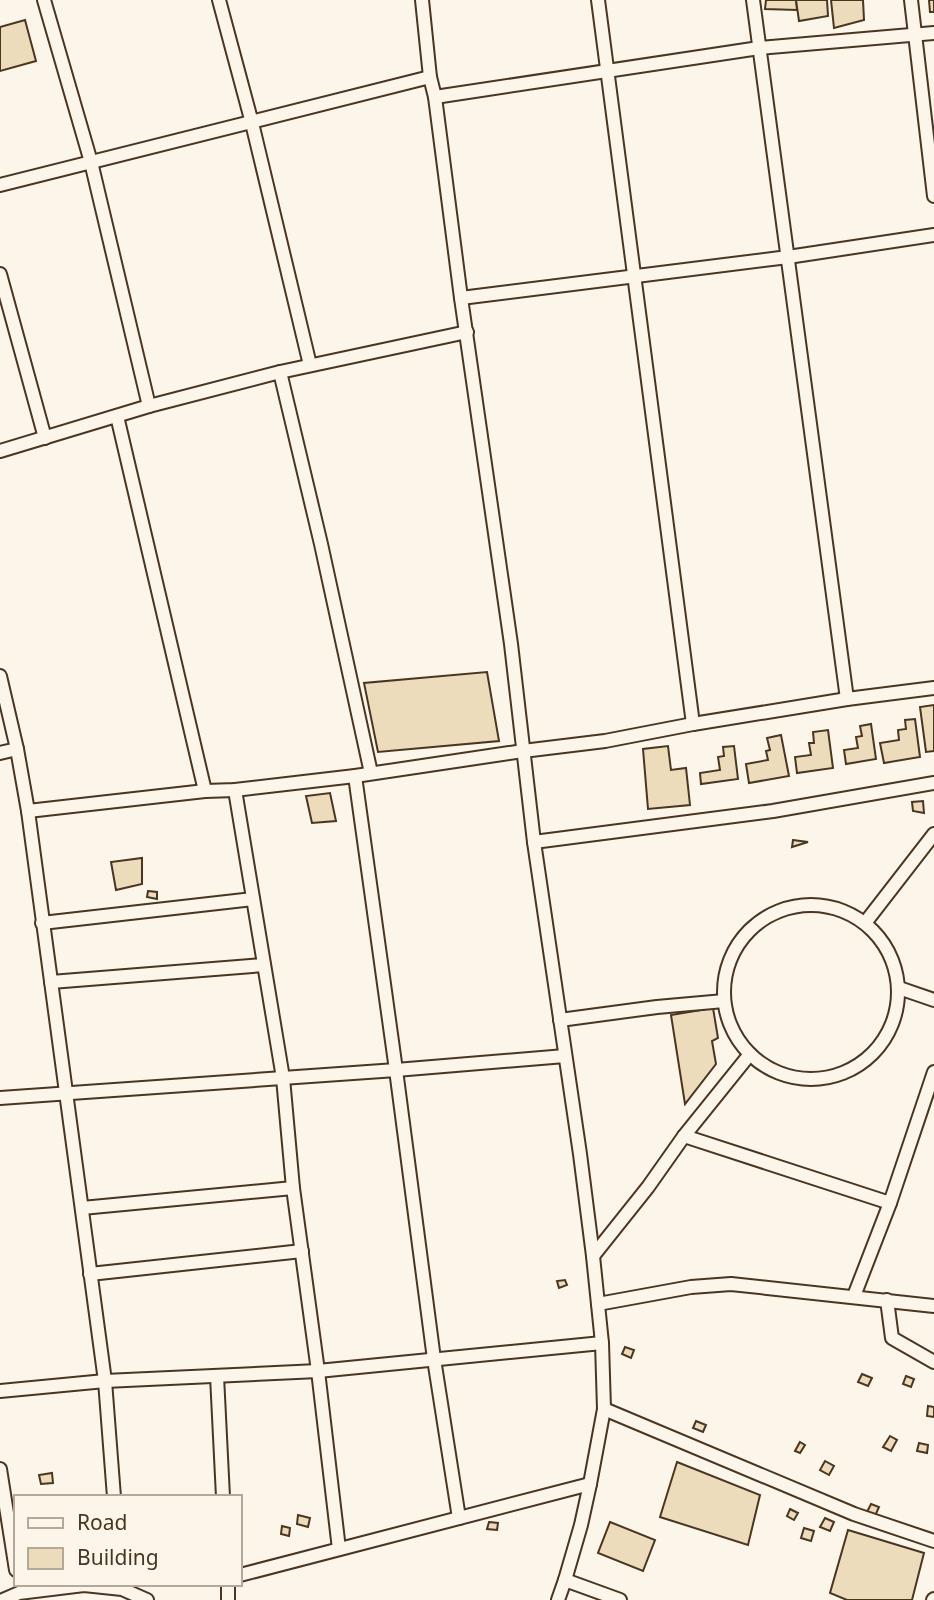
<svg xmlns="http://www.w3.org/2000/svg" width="934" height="1600" viewBox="0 0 934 1600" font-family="'Noto Sans',sans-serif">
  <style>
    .building { fill: #ecdcbc; stroke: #4a3520; stroke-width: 2 }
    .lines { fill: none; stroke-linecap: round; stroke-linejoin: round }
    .minor-casing { stroke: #4a3520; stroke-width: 16 }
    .minor { stroke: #fbf6e9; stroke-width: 12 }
  </style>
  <rect width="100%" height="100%" fill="#fbf6e9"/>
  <g class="building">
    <polygon points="766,0 796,0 797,10 765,9"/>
    <polygon points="796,0 827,0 828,16 799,21"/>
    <polygon points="831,0 863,0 864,20 834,28"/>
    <polygon points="929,0 934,0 934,12 930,12"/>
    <polygon points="25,20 36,61 0,71 0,27"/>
    <polygon points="487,672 499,741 378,752 364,683"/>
    <polygon points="934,705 934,751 926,752 920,707"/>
    <polygon points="915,719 920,757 884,763 880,743 899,740 898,730 906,729 905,720"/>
    <polygon points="871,724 876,759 846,764 844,750 858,748 856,737 862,736 860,726"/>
    <polygon points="828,730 833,768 797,773 795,757 811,755 809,743 814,743 813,732"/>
    <polygon points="781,735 789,776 749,783 746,764 768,760 766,751 770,750 767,738"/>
    <polygon points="668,746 671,770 686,768 690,805 648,809 643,749"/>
    <polygon points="734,746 738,779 701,784 700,773 720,770 718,757 724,756 723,747"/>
    <polygon points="330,793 336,821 312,823 306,796"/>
    <polygon points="923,801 924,813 913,811 912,802"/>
    <polygon points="793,840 808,842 792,847"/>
    <polygon points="142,858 142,884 116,890 111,862"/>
    <polygon points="148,891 157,892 157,899 147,897"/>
    <polygon points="713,1008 718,1038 712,1041 716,1064 685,1104 671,1015"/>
    <polygon points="565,1280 567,1285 559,1288 557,1281"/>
    <polygon points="625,1347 634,1350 631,1358 622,1354"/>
    <polygon points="862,1374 872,1378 868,1386 858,1382"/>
    <polygon points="906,1376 914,1379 911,1387 903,1384"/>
    <polygon points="928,1406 934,1407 934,1417 927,1416"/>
    <polygon points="696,1421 706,1425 703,1432 693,1428"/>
    <polygon points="890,1436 897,1440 891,1451 883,1447"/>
    <polygon points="800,1442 805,1445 800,1453 795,1451"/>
    <polygon points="919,1443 928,1445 927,1453 917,1451"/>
    <polygon points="825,1461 834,1466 829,1475 820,1470"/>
    <polygon points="677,1462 760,1495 748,1545 660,1517"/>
    <polygon points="52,1473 53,1483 41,1484 39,1475"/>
    <polygon points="871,1504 879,1507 875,1516 867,1512"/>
    <polygon points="790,1509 798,1513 794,1520 787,1516"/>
    <polygon points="298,1515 310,1518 308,1527 297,1524"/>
    <polygon points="825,1518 834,1522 830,1531 820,1527"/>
    <polygon points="489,1522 498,1523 497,1530 487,1529"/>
    <polygon points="610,1522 655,1540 643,1571 598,1553"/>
    <polygon points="282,1526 290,1528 289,1536 281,1534"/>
    <polygon points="804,1528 814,1531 811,1541 801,1538"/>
    <polygon points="848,1530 924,1553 912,1600 847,1600 830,1593"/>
  </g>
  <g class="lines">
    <g class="minor-casing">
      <g id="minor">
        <polyline points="44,0 91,162 149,406"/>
        <polyline points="219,0 252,123 310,365"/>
        <polyline points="422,0 430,77 435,97 461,298 511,644 534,842 580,1154 593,1256 602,1343 604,1409 590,1484 581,1525 565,1580 558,1600"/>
        <polyline points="598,0 693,724"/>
        <polyline points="753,0 847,699"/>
        <polyline points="911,0 934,196"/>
        <polyline points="435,97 759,48 934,33"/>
        <polyline points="0,185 430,77"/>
        <polyline points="0,274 45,438"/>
        <polyline points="461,298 788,257 934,235"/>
        <polyline points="280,372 321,544 371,773"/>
        <polyline points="117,416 205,791"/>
        <polyline points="0,451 149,406 280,372 467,332"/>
        <polyline points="0,676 17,749 0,753"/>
        <polyline points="17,749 28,811 105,1381 114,1497"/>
        <polyline points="355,776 396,1070 434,1359 459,1518"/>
        <polyline points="235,790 283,1078 293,1188 318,1371 339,1549"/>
        <polyline points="28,811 205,791 235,790 355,776 523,751 605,741 693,724 847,699 934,688"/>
        <polyline points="534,842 773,811 934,783"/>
        <circle cx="811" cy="992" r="87"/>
        <polyline points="42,923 253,899"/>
        <polyline points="865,923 934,834"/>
        <polyline points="51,982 264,965"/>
        <polyline points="899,988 934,1000"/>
        <polyline points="560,1020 657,1007 724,1001"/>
        <polyline points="0,1098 396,1070 565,1056"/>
        <polyline points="684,1136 890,1203"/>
        <polyline points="82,1208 293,1188"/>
        <polyline points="593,1256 648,1187 684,1136 750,1054"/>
        <polyline points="90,1274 302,1251"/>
        <polyline points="854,1296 890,1203 934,1072"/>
        <polyline points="887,1300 892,1338 934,1362"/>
        <polyline points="598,1304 691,1287 731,1284 934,1306"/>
        <polyline points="217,1376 223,1497"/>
        <polyline points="0,1391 105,1381 318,1371 602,1343"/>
        <polyline points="604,1409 854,1514 934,1541"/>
        <polyline points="0,1469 16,1570"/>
        <polyline points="240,1575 590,1484"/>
        <polyline points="565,1580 620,1600"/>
        <polyline points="228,1584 228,1600"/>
        <polyline points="3,1600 19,1593 84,1585 122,1589 147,1600"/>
        <polyline points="933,1600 934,1599"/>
      </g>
    </g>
    <use href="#minor" class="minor"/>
  </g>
  <rect x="14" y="1495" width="228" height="91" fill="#fbf6e9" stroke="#b4a999" stroke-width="2"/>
  <rect x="28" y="1518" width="35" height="10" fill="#fbf6e9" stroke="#b4a999" stroke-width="2"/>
  <text x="77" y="1530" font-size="21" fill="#4a3520">Road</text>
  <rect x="28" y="1548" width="35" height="21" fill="#ecdcbc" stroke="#b4a999" stroke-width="2"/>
  <text x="77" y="1565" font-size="21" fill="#4a3520">Building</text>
</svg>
